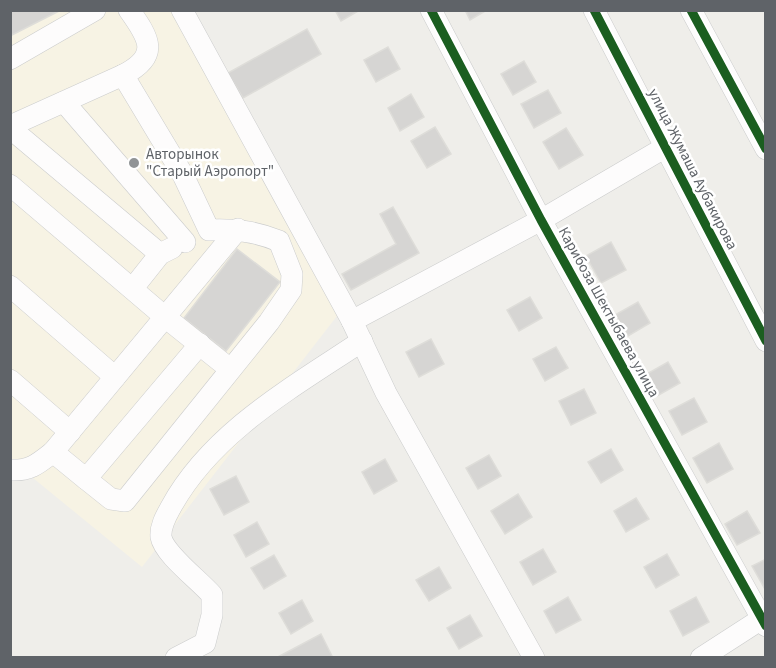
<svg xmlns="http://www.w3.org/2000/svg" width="776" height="668" viewBox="0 0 776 668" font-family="'Source Sans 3',sans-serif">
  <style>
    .commercial { fill: #f7f3e4 }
    .building { fill: #d6d5d3; stroke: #deddd9; stroke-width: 1.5 }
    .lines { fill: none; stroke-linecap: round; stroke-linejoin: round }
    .minor-casing { stroke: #cbcccc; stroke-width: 22 }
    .minor { stroke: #fdfcfc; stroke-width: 21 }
    .cycleway-casing { stroke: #fff; stroke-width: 13 }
    .cycleway { stroke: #1b5e20; stroke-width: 9 }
    .poi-dot { fill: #919496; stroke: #fff; stroke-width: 2 }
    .labels { text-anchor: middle; stroke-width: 5; stroke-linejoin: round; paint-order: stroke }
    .poi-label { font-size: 15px; fill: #5f6368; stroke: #fff; text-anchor: start }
    .street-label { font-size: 15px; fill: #5f6368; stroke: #fff }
  </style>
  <rect width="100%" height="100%" fill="#efeeea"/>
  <polygon class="commercial" points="10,11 177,11 337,316 142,567 11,460"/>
  <g class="building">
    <polygon points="10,10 61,10 10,36"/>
    <polygon points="335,10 360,10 341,21"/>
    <polygon points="465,10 487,10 470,20"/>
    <polygon points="307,29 321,54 243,98 228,73"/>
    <polygon points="388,47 400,69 376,82 364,60"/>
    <polygon points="524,61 536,82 513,95 501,74"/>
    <polygon points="548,90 561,113 534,128 521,104"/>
    <polygon points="411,94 424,117 400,131 388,108"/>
    <polygon points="435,127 451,154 427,168 411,141"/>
    <polygon points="566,128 583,155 559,169 543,142"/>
    <polygon points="393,207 419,253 351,290 342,274 396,244 380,214"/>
    <polygon points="611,242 626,270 601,283 586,256"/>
    <polygon points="237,249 280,282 226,351 184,318"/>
    <polygon points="530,297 542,318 519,331 507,310"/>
    <polygon points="638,302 650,323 628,336 615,315"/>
    <polygon points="431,339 444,364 419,377 406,352"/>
    <polygon points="556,347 568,368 545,381 533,359"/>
    <polygon points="668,362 680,383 657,396 645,375"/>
    <polygon points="584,389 596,413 571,425 559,401"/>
    <polygon points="694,398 707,422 682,435 669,411"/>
    <polygon points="719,443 733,469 707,483 693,458"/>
    <polygon points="611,449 623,470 601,483 588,462"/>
    <polygon points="489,455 501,476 478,489 466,468"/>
    <polygon points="385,459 397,481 374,494 362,472"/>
    <polygon points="236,476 249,502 224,515 210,489"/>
    <polygon points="518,494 532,517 505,534 491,511"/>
    <polygon points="636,498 649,519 626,532 614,511"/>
    <polygon points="747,511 760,533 737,545 725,524"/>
    <polygon points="257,522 269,544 246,557 234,535"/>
    <polygon points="543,549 556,572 533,585 520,562"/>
    <polygon points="667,554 679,575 656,588 644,567"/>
    <polygon points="274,555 286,576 264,589 251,568"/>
    <polygon points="766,559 766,591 752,566"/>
    <polygon points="439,567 451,588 429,601 416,580"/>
    <polygon points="568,597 581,620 556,633 544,611"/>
    <polygon points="696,597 709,622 683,636 670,611"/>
    <polygon points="302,600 313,621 291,634 279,613"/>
    <polygon points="470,615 482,636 459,649 447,628"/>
    <polygon points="321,634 333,658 276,658"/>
  </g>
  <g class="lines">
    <g class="minor-casing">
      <g id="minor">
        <polyline points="182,10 352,321"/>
        <polyline points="431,10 541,220 766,626"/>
        <polyline points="594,10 766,341"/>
        <polyline points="691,10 766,149"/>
        <polyline points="10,59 95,10"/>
        <polyline points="64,102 185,242"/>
        <polyline points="10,126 123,75"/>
        <polyline points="10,128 160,254"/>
        <polyline points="10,185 165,317 230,369"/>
        <polyline points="10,286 115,377"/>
        <polyline points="133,288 160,254 172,248"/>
        <polyline points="10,380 70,432"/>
        <polyline points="53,452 238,229"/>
        <path d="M 10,470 C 30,471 38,464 53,452 L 86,479 L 200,344"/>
        <path d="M 86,479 L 111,499 L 125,501 L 269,322 L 291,290 L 292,274 L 279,241 C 255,231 234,229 209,230 L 183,175 L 123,75 C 160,56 150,39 129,10"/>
        <path d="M 176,658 L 205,643 L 212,615 L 212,595 C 199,580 164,554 161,537 C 160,526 166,516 171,507 C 212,432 293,387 362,341"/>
        <polyline points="534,658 386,393 352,321 541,220 664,148"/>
        <polyline points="701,658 766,616"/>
      </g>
    </g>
    <use href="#minor" class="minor"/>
    <g class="cycleway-casing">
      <g id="cycleway">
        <polyline points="431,10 541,220 766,626"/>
        <polyline points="594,10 766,341"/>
        <polyline points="691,10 766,149"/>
      </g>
    </g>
    <use href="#cycleway" class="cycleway"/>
  </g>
  <circle class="poi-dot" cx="134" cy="163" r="6"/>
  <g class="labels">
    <g class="poi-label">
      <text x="146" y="159">Авторынок<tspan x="146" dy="17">"Старый Аэропорт"</tspan></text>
    </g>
    <g class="street-label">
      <text transform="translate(693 169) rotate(63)" y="5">улица Жумаша Аубакирова</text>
      <text transform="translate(609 312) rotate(61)" y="5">Карибоза Шектыбаева улица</text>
    </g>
  </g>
  <rect width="776" height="668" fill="none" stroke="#5f6368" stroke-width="24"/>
</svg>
